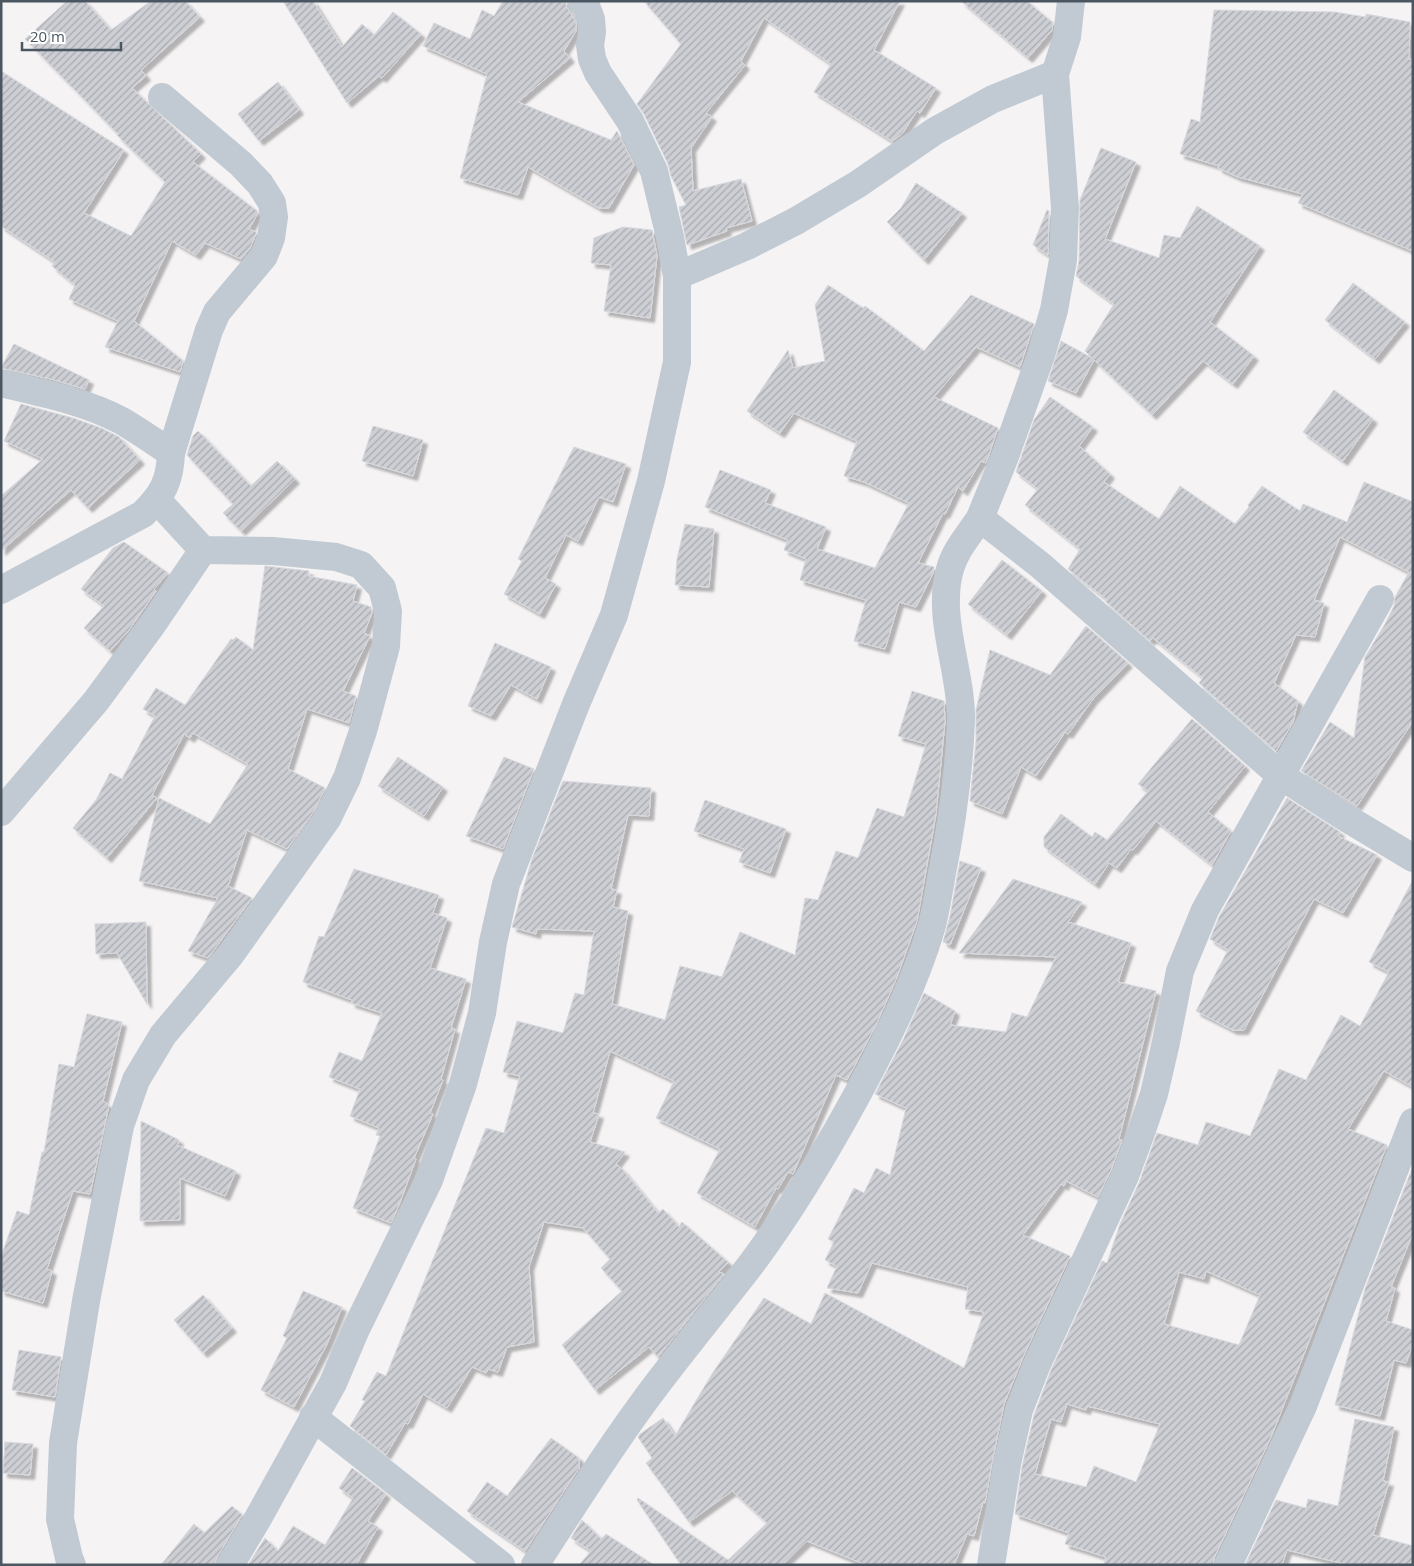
<svg xmlns="http://www.w3.org/2000/svg" width="1414" height="1566" viewBox="0 0 1414 1566" font-family="'Open Sans',sans-serif">
  <style>
    .building { fill: url(#building-hatch); stroke: #d7d9de; fill-rule: evenodd; filter: url(#shadow) }
    .lines { fill: none; stroke-linecap: round; stroke-linejoin: round }
    .minor { stroke: #c1cad2; stroke-width: 28 }
  </style>
  <defs>
    <pattern id="building-hatch" width="6" height="6" patternUnits="userSpaceOnUse" patternTransform="scale(1.25)"><rect width="6" height="6" fill="#cdcfd5"/><path d="M-1 1l2-2M0 6l6-6M5 7l2-2" fill="none" stroke="#a8abb0"/></pattern>
    <filter id="shadow"><feDropShadow dx="4.5" dy="4.5" stdDeviation="1" flood-color="#0004"/></filter>
  </defs>
  <rect width="100%" height="100%" fill="#f5f3f3"/>
  <g class="building">
    <polygon points="67,1 85,1 111,30 151,1 185,1 200,17 141,70 146,76 132,88 201,154 193,162 257,211 258,213 249,229 256,232 256,234 250,248 241,259 205,243 196,255 172,241 134,321 183,361 180,372 105,347 118,321 69,299 75,285 52,266 55,262 1,226 1,71 124,150 84,213 131,236 165,182 117,135 118,134 25,39"/>
    <polygon points="283,1 313,1 342,47 362,24 374,35 393,12 421,34 382,78 379,76 347,103"/>
    <polygon points="503,1 566,1 566,6 576,22 576,31 564,51 570,58 518,102 611,140 617,131 634,165 609,208 599,208 528,167 518,195 460,178 487,74 423,46 434,23 470,39 482,10 494,16"/>
    <polygon points="644,1 900,1 874,50 936,88 920,113 917,111 902,134 892,141 814,92 831,64 764,18 741,61 745,65 706,113 712,117 691,148 693,191 741,179 752,221 726,228 727,231 687,245 679,207 686,205 671,176 668,164 644,114 637,104 681,44"/>
    <polygon points="961,1 1027,1 1053,23 1052,30 1028,58"/>
    <polygon points="1214,10 1335,12 1366,17 1366,14 1410,22 1409,59 1413,60 1413,251 1298,203 1303,194 1238,177 1218,168 1219,166 1180,154 1191,119 1200,122"/>
    <polygon points="278,82 299,110 259,141 238,114"/>
    <polygon points="1101,148 1136,162 1105,239 1159,258 1164,235 1180,238 1197,206 1260,246 1210,322 1254,356 1233,384 1203,361 1152,415 1094,360 1076,393 1048,381 1061,341 1092,358 1085,351 1114,304 1076,276 1079,261 1080,200"/>
    <polygon points="916,183 962,213 924,260 887,222 901,208"/>
    <polygon points="1047,210 1049,211 1048,255 1033,245"/>
    <polygon points="623,227 652,230 657,256 650,318 604,311 611,265 591,263 594,238"/>
    <polygon points="1353,283 1405,322 1375,359 1325,320"/>
    <polygon points="828,285 863,308 865,306 924,351 971,295 1034,324 1020,367 976,347 934,397 998,428 986,463 981,461 963,491 958,487 945,514 943,513 918,563 934,567 933,573 916,607 899,602 885,649 854,641 866,600 800,580 806,559 784,550 788,540 705,507 720,470 771,490 765,503 826,527 817,549 875,568 909,503 864,482 844,476 857,441 794,413 780,433 747,411 788,350 793,368 825,361 815,305"/>
    <polygon points="14,344 89,380 85,389 51,379 1,368"/>
    <polygon points="1334,390 1373,419 1343,461 1303,432"/>
    <polygon points="1050,397 1093,427 1079,446 1110,474 1104,482 1159,519 1180,486 1235,524 1249,507 1248,505 1262,486 1300,511 1303,504 1347,522 1364,482 1413,502 1413,721 1357,806 1301,771 1330,722 1354,738 1365,657 1385,624 1394,606 1395,597 1409,572 1340,537 1314,600 1324,603 1315,637 1296,635 1274,683 1298,701 1293,722 1276,751 1199,683 1203,678 1153,638 1150,641 1105,601 1107,600 1068,569 1080,549 1025,505 1038,489 1016,472 1034,420"/>
    <polygon points="21,404 73,418 101,428 119,437 140,460 88,508 71,490 1,551 1,496 43,459 4,441"/>
    <polygon points="373,426 423,440 413,476 362,461"/>
    <polygon points="198,431 251,486 277,461 295,479 241,531 223,513 233,504 187,455 193,436"/>
    <polygon points="574,447 626,464 613,502 599,497 578,541 566,535 545,578 556,584 540,614 504,594 522,561 518,559"/>
    <polygon points="685,524 714,529 709,587 675,585 677,559"/>
    <polygon points="124,542 168,573 154,589 156,591 129,630 110,651 84,628 104,606 81,589 113,548"/>
    <polygon points="1002,560 1042,591 1007,635 968,604"/>
    <polygon points="265,566 309,571 308,576 357,585 353,601 371,607 372,613 364,633 370,636 343,691 356,696 349,723 307,709 288,769 325,788 314,811 287,849 247,830 228,886 252,898 208,958 188,951 218,898 139,881 159,798 210,824 248,764 193,733 190,738 184,734 152,795 157,798 107,858 73,828 96,800 110,773 122,779 155,716 143,709 156,688 185,705 231,639 233,640 236,637 253,650"/>
    <polygon points="1086,626 1128,663 1093,699 1068,734 1065,732 1036,776 1021,767 1002,814 970,801 976,741 976,710 990,650 1050,675"/>
    <polygon points="495,643 551,667 537,699 511,685 491,716 468,706"/>
    <polygon points="912,691 944,701 945,721 936,814 917,921 897,977 876,1025 847,1080 836,1075 793,1174 788,1172 778,1189 776,1188 755,1227 697,1193 720,1149 656,1118 674,1081 610,1051 593,1113 599,1114 590,1142 625,1152 616,1164 623,1170 658,1213 663,1209 679,1227 682,1222 728,1262 719,1272 724,1274 658,1357 649,1347 595,1390 562,1345 622,1291 601,1268 610,1259 583,1228 544,1222 529,1267 534,1342 507,1347 498,1372 488,1369 486,1373 472,1367 447,1408 423,1394 408,1424 405,1423 386,1455 350,1426 365,1401 362,1400 377,1372 386,1376 486,1128 504,1133 520,1076 503,1072 517,1021 563,1033 575,993 584,995 594,931 537,929 536,934 512,927 532,859 563,781 651,788 649,816 628,815 611,889 617,890 613,907 628,911 612,1004 665,1020 680,966 722,977 740,932 795,955 805,898 818,900 836,851 858,858 877,808 904,817 926,744 898,736"/>
    <polygon points="1192,719 1245,766 1208,812 1231,831 1212,865 1156,821 1133,850 1131,849 1117,868 1109,863 1095,884 1044,847 1044,837 1061,814 1092,837 1095,832 1107,840 1148,791 1138,784"/>
    <polygon points="398,757 443,787 424,816 378,786"/>
    <polygon points="504,757 534,769 503,849 466,836"/>
    <polygon points="1287,798 1340,832 1338,836 1377,855 1343,913 1314,899 1244,1030 1233,1030 1196,1011 1228,950 1210,939 1219,917"/>
    <polygon points="705,800 786,829 770,873 739,862 744,849 694,831"/>
    <polygon points="960,861 981,868 950,945 943,942 950,916"/>
    <polygon points="354,869 439,895 433,913 447,918 430,968 466,979 451,1028 455,1029 441,1079 443,1080 430,1113 433,1114 414,1158 416,1159 399,1205 391,1223 353,1208 380,1136 376,1135 379,1128 350,1116 360,1089 329,1077 339,1052 362,1061 382,1013 351,1003 352,1000 303,982 319,936 324,937"/>
    <polygon points="1013,879 1082,902 1068,922 1131,943 1118,982 1156,991 1119,1139 1122,1140 1111,1170 1098,1197 1066,1181 1064,1186 1061,1184 1023,1235 1070,1256 1023,1357 1004,1404 992,1462 985,1503 983,1502 974,1536 967,1534 954,1565 866,1565 807,1541 782,1565 681,1565 637,1500 638,1498 728,1560 767,1523 732,1491 689,1522 646,1463 652,1458 638,1437 640,1434 663,1418 675,1436 712,1374 764,1298 811,1324 825,1293 964,1368 984,1312 965,1309 968,1287 872,1263 858,1293 827,1288 837,1266 825,1260 834,1242 828,1239 854,1188 864,1193 876,1168 890,1175 906,1108 875,1094 904,1038 924,993 955,1011 950,1025 1006,1032 1012,1013 1027,1017 1056,957 959,953"/>
    <path d="M 1413,880 L 1413,1087 L 1384,1071 L 1348,1129 L 1387,1145 L 1271,1437 L 1214,1558 L 1213,1565 L 1104,1565 L 1106,1557 L 1065,1544 L 1069,1533 L 1015,1514 L 1022,1467 L 1034,1415 L 1051,1370 L 1102,1261 L 1107,1263 L 1120,1224 L 1139,1183 L 1157,1133 L 1198,1145 L 1206,1122 L 1250,1136 L 1279,1069 L 1306,1080 L 1341,1015 L 1360,1026 L 1389,972 L 1369,962 ZM 1206,1271 L 1260,1295 L 1239,1345 L 1164,1324 L 1179,1272 L 1204,1279 ZM 1067,1404 L 1086,1410 L 1087,1406 L 1160,1424 L 1136,1482 L 1094,1466 L 1086,1487 L 1035,1474 L 1051,1419 L 1061,1422 Z"/>
    <polygon points="146,922 147,1004 117,953 96,954 95,924"/>
    <polygon points="87,1014 122,1022 103,1101 109,1105 90,1194 73,1191 47,1269 52,1271 43,1303 1,1291 1,1257 17,1211 29,1215 42,1152 44,1152 59,1064 74,1067"/>
    <polygon points="141,1121 179,1140 177,1145 236,1171 225,1196 180,1178 180,1220 140,1221"/>
    <polygon points="1413,1166 1413,1233 1391,1287 1395,1288 1386,1321 1413,1330 1413,1343 1406,1363 1394,1360 1380,1416 1335,1405 1365,1289"/>
    <polygon points="303,1291 342,1307 327,1344 294,1407 261,1390 287,1338 283,1336"/>
    <polygon points="203,1295 232,1328 203,1353 174,1320"/>
    <polygon points="19,1350 61,1357 55,1397 12,1390"/>
    <polygon points="1355,1419 1394,1427 1383,1481 1389,1482 1373,1535 1413,1546 1413,1565 1349,1565 1287,1550 1282,1565 1245,1565 1276,1500 1306,1508 1308,1499 1338,1506"/>
    <polygon points="551,1438 579,1458 579,1468 525,1551 467,1511 487,1482 507,1496"/>
    <polygon points="5,1442 33,1444 30,1475 3,1473"/>
    <polygon points="352,1468 386,1494 368,1521 378,1527 356,1565 248,1565 265,1538 278,1551 293,1526 325,1545 353,1498 339,1488"/>
    <polygon points="232,1506 242,1515 217,1557 214,1565 161,1565 194,1524 204,1533"/>
    <polygon points="582,1520 601,1539 606,1534 654,1565 579,1565 591,1551 571,1538"/>
  </g>
  <g class="lines">
    <g class="minor">
      <polyline points="1071,1 1067,37 1055,74 1065,208 1063,260 1054,310 1041,355 1004,459 980,518 1040,565 1281,776 1343,816 1413,858"/>
      <polyline points="677,276 747,246 796,221 858,184 935,131 993,99 1055,74"/>
      <path d="M 1,383 C 42,393 85,401 122,421 C 139,431 155,442 171,453"/>
      <path d="M 1,590 L 143,514 C 163,494 170,481 171,453 L 209,330 L 217,312 L 264,256 L 271,238 L 274,217 L 272,203 L 260,184 L 241,164 L 162,97"/>
      <polyline points="1,812 96,701 152,625 203,550"/>
      <polyline points="313,1417 501,1565"/>
      <polyline points="72,1565 69,1558 60,1519 63,1443 86,1301 120,1126 136,1080 163,1035 231,954 327,819 347,778 363,731 386,646 388,611 382,588 361,565 336,557 273,551 203,550 157,500"/>
      <polyline points="230,1565 257,1520 333,1383 356,1329 429,1180 463,1084 482,1013 493,942 506,884 576,704 614,615 651,481 677,362 677,276 670,237 654,171 630,121 598,73 592,59 590,45 592,32 591,19 586,6 581,1"/>
      <path d="M 535,1565 C 570,1510 605,1455 643,1403 C 678,1355 716,1310 752,1263 C 792,1209 826,1152 858,1093 C 887,1039 915,984 932,925 C 936,909 939,891 942,873 C 952,823 959,772 961,721 C 962,672 936,618 950,569 C 955,550 969,535 980,518"/>
      <polyline points="991,1565 1007,1464 1019,1410 1037,1364 1125,1176 1142,1130 1154,1094 1166,1042 1180,971 1205,910 1380,599"/>
      <polyline points="1228,1565 1303,1406 1413,1122"/>
    </g>
  </g>
  <rect width="1414" height="1566" fill="none" stroke="#4a5661" stroke-width="5"/>
  <path d="M22 42v8h99v-8" fill="none" stroke="#4a5661" stroke-width="2.5"/>
  <text x="30" y="42" font-size="15" fill="#4a5661" stroke="#ffffff" stroke-width="4" paint-order="stroke">20 m</text>
</svg>
